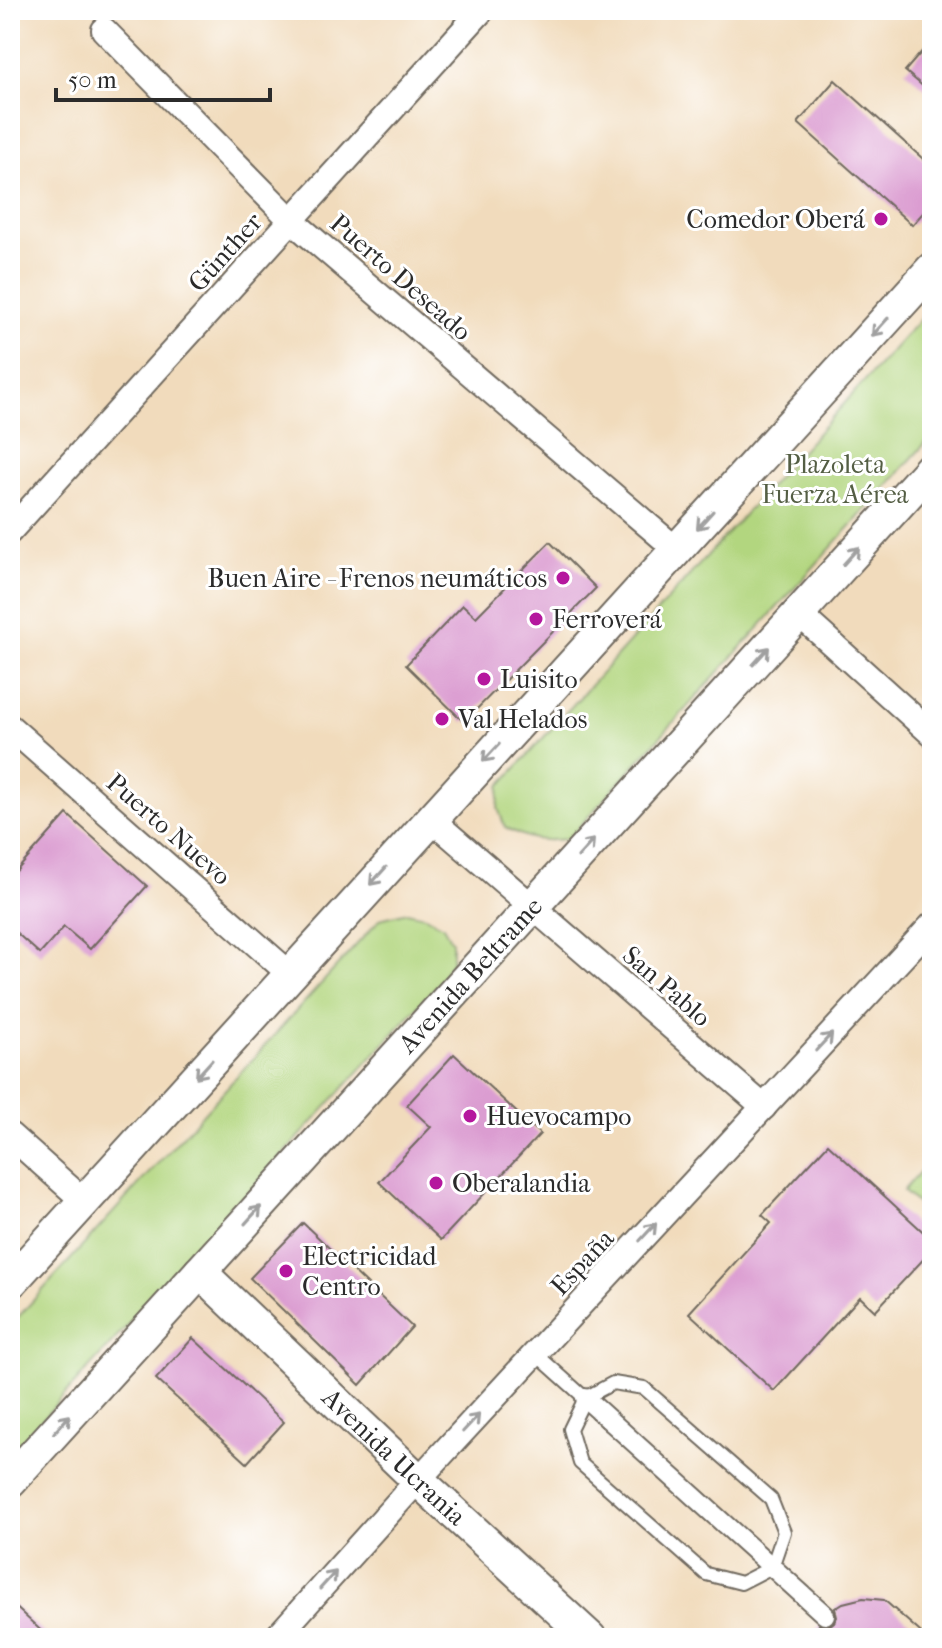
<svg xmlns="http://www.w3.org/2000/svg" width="942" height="1648" viewBox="0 0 942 1648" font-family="'IM FELL French Canon',serif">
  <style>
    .green { fill: #b2d67f; stroke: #6e8055; stroke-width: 2 }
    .building { fill: #db9dd1 }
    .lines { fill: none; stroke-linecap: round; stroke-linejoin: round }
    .service-casing { stroke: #70695e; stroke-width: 16 }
    .pedestrian-casing { stroke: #70695e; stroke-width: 22 }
    .minor-casing { stroke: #70695e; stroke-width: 28 }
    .secondary-casing { stroke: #70695e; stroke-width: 36 }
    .service { stroke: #fff; stroke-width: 12 }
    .pedestrian { stroke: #fff; stroke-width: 18 }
    .minor { stroke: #fff; stroke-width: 24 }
    .secondary { stroke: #fff; stroke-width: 32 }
    .oneway { stroke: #a0a0a0 }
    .poi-dot { fill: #b5179e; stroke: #fff; stroke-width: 3 }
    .labels { text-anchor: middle; stroke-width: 6; stroke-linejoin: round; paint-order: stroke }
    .poi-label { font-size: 26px; fill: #2b2b2b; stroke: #fff; text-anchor: start }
    .street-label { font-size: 26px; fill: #2b2b2b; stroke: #fff }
    .park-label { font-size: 26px; fill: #545e44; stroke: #fff }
  </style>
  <rect width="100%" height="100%" fill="#fff"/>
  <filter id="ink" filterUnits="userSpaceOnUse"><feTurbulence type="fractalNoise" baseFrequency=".0125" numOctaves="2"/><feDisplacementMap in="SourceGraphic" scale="16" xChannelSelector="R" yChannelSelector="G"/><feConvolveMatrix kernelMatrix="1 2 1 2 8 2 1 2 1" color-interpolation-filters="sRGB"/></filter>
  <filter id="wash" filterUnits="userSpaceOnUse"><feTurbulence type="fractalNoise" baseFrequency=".006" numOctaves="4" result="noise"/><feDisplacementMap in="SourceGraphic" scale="32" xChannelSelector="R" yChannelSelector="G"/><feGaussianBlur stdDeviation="1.8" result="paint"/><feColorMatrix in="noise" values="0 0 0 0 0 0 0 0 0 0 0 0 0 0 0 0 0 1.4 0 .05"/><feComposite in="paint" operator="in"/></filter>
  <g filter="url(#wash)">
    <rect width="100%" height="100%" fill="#f1dbbc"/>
    <g class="green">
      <path d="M 932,306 L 932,436 L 568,839 C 541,842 529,840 505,827 L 498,808 L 500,786 Z"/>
      <polygon points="407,912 425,916 443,926 452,942 452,961 437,985 10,1455 10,1326 380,919"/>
      <polygon points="932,1158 932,1217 903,1191"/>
    </g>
    <g id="blocks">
      <g class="building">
        <polygon points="932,40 932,94 905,71"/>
        <polygon points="835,80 932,167 932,203 912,225 798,123"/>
        <polygon points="550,542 596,588 464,722 406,665 463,605 476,617"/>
        <polygon points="67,814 147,886 90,949 64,927 40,954 10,927 10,878"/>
        <polygon points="454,1054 540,1134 441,1240 379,1182 431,1127 407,1105"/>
        <polygon points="828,1144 932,1240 932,1250 875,1311 860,1297 774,1391 689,1313 771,1223 762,1215"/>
        <polygon points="303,1223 412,1327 360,1385 250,1278"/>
        <polygon points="193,1338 284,1422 247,1463 156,1379"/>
        <polygon points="863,1598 884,1600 927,1638 811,1638 819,1625 828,1627 834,1622 837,1617 835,1608 843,1603"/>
        <polygon points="10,1602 49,1638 10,1638"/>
      </g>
    </g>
  </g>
  <g filter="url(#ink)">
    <use href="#blocks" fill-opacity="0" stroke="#70695e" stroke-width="2"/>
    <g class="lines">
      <g class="service-casing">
        <g id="service">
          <polyline points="536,1354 585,1398"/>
          <polygon points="613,1383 644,1388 771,1499 784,1532 772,1567 741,1583 706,1574 580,1463 570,1429 585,1398"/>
        </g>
      </g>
      <g class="pedestrian-casing">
        <polyline id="pedestrian" points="585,1398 825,1615"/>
      </g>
      <g class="minor-casing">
        <g id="minor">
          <polyline points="104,30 291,220 677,550"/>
          <polyline points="10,531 482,10"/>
          <polyline points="799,614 932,734"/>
          <polyline points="10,727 290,974"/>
          <polyline points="431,819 764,1107"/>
          <polyline points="10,1135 84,1201"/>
          <polyline points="276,1638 418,1480 932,925"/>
        </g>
      </g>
      <g class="secondary-casing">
        <g id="secondary">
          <path id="s1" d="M 200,1272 L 418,1480 L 590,1638"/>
          <polyline points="10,1283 932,269"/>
          <path id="s2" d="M 10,1481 L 932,467"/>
        </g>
      </g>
      <use href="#service" class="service"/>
      <use href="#pedestrian" class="pedestrian"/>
      <use href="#minor" class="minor"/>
      <use href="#secondary" class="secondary"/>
    </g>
    <defs><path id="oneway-shaft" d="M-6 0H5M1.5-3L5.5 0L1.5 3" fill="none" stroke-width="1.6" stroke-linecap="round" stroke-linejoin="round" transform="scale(2)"/></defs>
    <g class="oneway">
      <use href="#oneway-shaft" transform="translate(880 327) rotate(132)"/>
      <use href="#oneway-shaft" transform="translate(705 520) rotate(132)"/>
      <use href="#oneway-shaft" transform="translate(851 556) rotate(-48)"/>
      <use href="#oneway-shaft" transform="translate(761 656) rotate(-48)"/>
      <use href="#oneway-shaft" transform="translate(491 753) rotate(133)"/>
      <use href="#oneway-shaft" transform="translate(586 848) rotate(-48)"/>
      <use href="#oneway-shaft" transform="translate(378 876) rotate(132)"/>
      <use href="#oneway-shaft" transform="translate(824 1042) rotate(-47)"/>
      <use href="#oneway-shaft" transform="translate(204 1069) rotate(132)"/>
      <use href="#oneway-shaft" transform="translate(253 1215) rotate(-48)"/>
      <use href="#oneway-shaft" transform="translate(648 1232) rotate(-47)"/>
      <use href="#oneway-shaft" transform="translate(471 1423) rotate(-47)"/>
      <use href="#oneway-shaft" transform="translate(62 1424) rotate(-48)"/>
      <use href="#oneway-shaft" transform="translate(328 1580) rotate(-48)"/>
    </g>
  </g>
  <g class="poi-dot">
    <circle cx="881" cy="219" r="8"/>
    <circle cx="563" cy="578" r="8"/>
    <circle cx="536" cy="619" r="8"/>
    <circle cx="484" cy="679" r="8"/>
    <circle cx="442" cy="719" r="8"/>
    <circle cx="470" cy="1116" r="8"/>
    <circle cx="436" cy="1183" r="8"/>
    <circle cx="286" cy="1271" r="8"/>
  </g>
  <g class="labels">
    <g class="poi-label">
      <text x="865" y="228" text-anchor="end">Comedor Oberá</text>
      <text x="547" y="587" text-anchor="end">Buen Aire - Frenos neumáticos</text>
      <text x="552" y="628">Ferroverá</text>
      <text x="500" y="688">Luisito</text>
      <text x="458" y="728">Val Helados</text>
      <text x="486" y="1125">Huevocampo</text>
      <text x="452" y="1192">Oberalandia</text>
      <text x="302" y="1265">Electricidad<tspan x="302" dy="30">Centro</tspan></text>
    </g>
    <g class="street-label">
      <text transform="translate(225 252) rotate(-48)" y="9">Günther</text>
      <text transform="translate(401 277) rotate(41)" y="9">Puerto Deseado</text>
      <text transform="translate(169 829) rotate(41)" y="9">Puerto Nuevo</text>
      <text dy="9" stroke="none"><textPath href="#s2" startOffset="684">Avenida Beltrame</textPath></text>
      <text transform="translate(667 986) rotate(41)" y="9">San Pablo</text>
      <text transform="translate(582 1262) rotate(-47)" y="9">España</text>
      <text dy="9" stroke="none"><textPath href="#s1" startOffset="268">Avenida Ucrania</textPath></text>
    </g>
    <g class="park-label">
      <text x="835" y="473">Plazoleta<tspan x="835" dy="30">Fuerza Aérea</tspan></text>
    </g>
  </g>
  <rect width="942" height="1648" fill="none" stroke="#fff" stroke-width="40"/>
  <path d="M56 88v12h214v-12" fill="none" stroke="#2b2b2b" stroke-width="4"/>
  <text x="68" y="88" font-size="24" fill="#2b2b2b" stroke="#ffffff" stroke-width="6" paint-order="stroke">50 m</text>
</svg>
